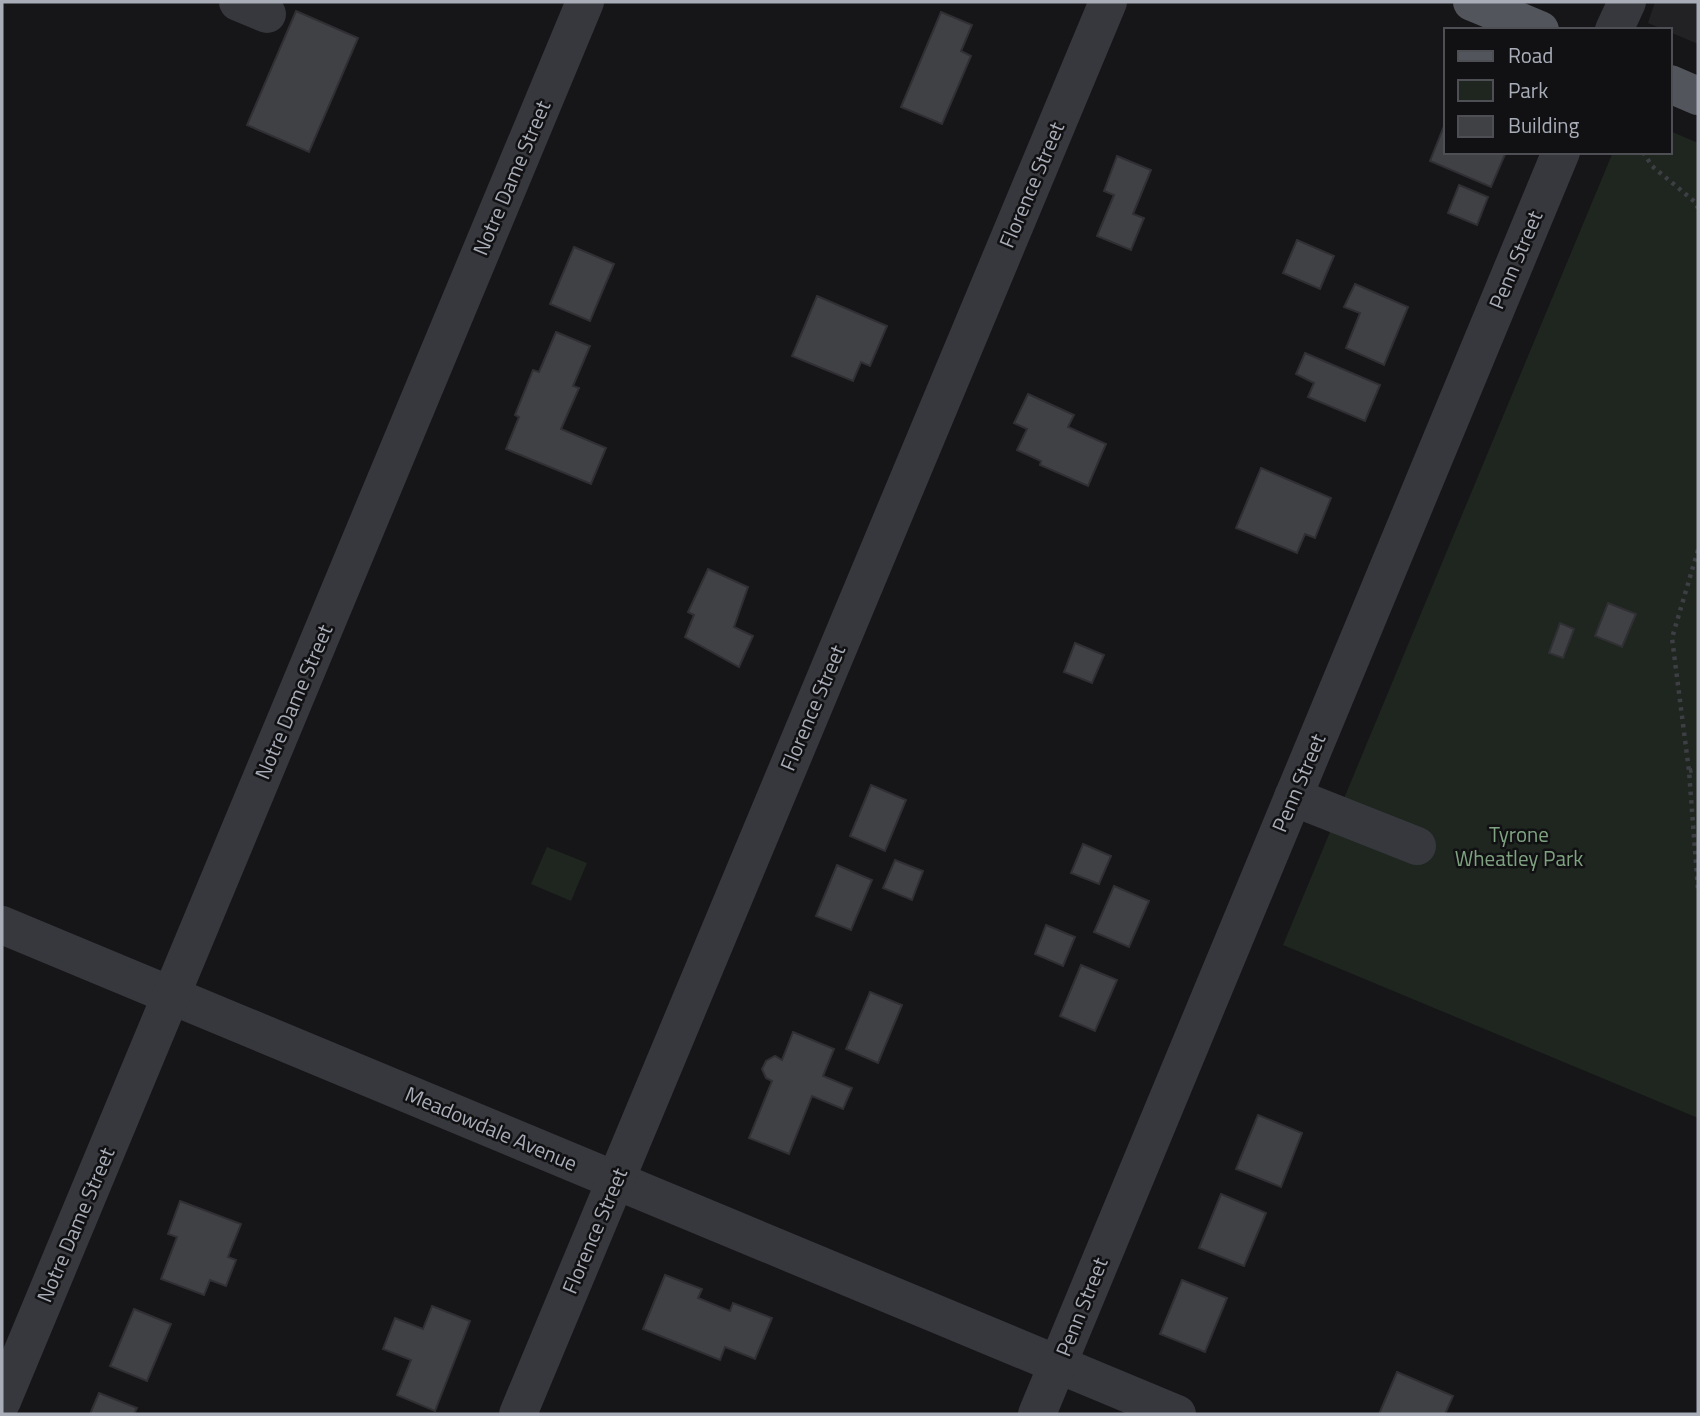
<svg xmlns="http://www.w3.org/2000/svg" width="1700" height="1416" viewBox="0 0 1700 1416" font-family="'Titillium Web',sans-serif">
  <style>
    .built { fill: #222225 }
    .green { fill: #1e261f }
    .building { fill: #404145; stroke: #303034; stroke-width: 2 }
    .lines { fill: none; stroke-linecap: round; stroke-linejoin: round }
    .path { stroke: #3d3f44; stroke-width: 4.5; stroke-dasharray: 3.5 5; stroke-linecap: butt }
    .minor { stroke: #37383d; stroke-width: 38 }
    .major { stroke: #53555c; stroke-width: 38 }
    .labels { text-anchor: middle; stroke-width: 5; stroke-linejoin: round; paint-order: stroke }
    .street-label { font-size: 21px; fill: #a8adb8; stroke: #111113 }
    .park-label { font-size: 21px; fill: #7fa381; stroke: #111113 }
  </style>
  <rect width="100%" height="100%" fill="#161618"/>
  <polygon class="built" points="1655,2 1698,2 1698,44 1648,23"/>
  <g class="green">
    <polygon points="1670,131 1698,143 1698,1118 1283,945 1613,152 1670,152"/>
    <polygon points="547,847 587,863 571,901 531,884"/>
  </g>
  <g class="building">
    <polygon points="296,11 358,38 309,152 247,125"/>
    <polygon points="941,12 972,25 961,51 971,56 942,124 901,107"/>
    <polygon points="1446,121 1446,152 1506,152 1491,187 1430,161"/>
    <polygon points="1117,156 1151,170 1133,214 1144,218 1131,250 1097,236 1114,195 1104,191"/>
    <polygon points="1459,185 1488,197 1477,225 1448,213"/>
    <polygon points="1297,240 1334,256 1320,289 1283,273"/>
    <polygon points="574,247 614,264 590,321 550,304"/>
    <polygon points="1355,284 1408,307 1384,365 1346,348 1360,313 1344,307"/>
    <polygon points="817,296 887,326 870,366 861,362 853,381 792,356"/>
    <polygon points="556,332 590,346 573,386 579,388 561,429 606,448 591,484 506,449 519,417 515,415 533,370 539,372"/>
    <polygon points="1305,353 1380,385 1365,421 1308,397 1314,383 1296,374"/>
    <polygon points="1028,394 1074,415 1068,427 1106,444 1088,486 1040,465 1041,461 1017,450 1027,429 1014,423"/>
    <polygon points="1261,468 1331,498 1315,538 1305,534 1297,553 1236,528"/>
    <polygon points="708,569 748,587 734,627 753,636 739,667 685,637 694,615 688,612"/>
    <polygon points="1608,603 1636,614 1622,647 1595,636"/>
    <polygon points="1560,623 1574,629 1563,658 1549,653"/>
    <polygon points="1075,643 1104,655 1092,683 1064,672"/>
    <polygon points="871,785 906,800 885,851 850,836"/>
    <polygon points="1083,844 1111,856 1099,884 1071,873"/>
    <polygon points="895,860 923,871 912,900 883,888"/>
    <polygon points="837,865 872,880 851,930 816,916"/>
    <polygon points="1114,886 1149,901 1129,947 1094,932"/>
    <polygon points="1046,925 1075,937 1063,966 1035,954"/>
    <polygon points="1081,965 1117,980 1095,1031 1060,1016"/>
    <polygon points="870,992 902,1005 878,1063 846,1049"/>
    <polygon points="793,1032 834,1049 823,1076 852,1088 843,1109 812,1096 789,1154 749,1138 772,1081 766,1078 762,1069 766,1061 775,1056 782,1060"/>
    <polygon points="1258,1115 1302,1133 1281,1187 1236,1169"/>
    <polygon points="1221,1194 1266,1213 1244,1266 1199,1248"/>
    <polygon points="180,1201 241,1224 228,1257 236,1260 226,1286 210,1280 204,1295 161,1279 177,1237 168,1234"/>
    <polygon points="665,1275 702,1289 698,1298 730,1311 733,1303 772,1318 755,1359 725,1347 720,1360 643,1329"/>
    <polygon points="1182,1280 1227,1298 1205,1352 1160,1334"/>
    <polygon points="432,1306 470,1321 435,1411 397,1395 411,1360 383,1349 395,1318 423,1329"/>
    <polygon points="134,1309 171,1324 147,1381 110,1366"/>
    <polygon points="1397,1372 1453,1396 1445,1414 1379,1414"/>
    <polygon points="99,1393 137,1408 134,1414 90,1414"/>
  </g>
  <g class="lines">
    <g class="path">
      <polyline points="1643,152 1652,166 1695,202 1698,208"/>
      <polyline points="1698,550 1672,638 1689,771 1698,890"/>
      <polyline points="1689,771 1698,769"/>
    </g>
    <g class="minor">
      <polyline points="238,2 267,14"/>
      <polyline points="1614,30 1627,2"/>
      <polyline points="1293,797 1417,846"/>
      <polyline points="2,925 1177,1414"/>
      <polyline points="2,1401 585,2"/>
      <polyline points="518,1414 1108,2"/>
      <polyline points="1037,1414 1561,152"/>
    </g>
    <g class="major">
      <polyline points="1472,2 1540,30"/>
      <polyline points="1670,84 1698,96"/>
    </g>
  </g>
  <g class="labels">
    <g class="street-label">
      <text transform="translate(512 178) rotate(-67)" y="7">Notre Dame Street</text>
      <text transform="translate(1032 185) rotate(-67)" y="7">Florence Street</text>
      <text transform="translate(1516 260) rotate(-67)" y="7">Penn Street</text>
      <text transform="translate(294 702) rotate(-67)" y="7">Notre Dame Street</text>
      <text transform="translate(813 708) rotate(-67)" y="7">Florence Street</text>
      <text transform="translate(1299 783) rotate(-67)" y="7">Penn Street</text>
      <text transform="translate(491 1129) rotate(23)" y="7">Meadowdale Avenue</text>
      <text transform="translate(76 1225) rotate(-67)" y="7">Notre Dame Street</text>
      <text transform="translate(595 1231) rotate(-67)" y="7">Florence Street</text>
      <text transform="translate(1082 1307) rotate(-68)" y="7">Penn Street</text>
    </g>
    <g class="park-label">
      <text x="1519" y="842">Tyrone<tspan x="1519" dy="24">Wheatley Park</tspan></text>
    </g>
  </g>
  <rect width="1700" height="1416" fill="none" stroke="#a8adb8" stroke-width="7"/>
  <rect x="1444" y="28" width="228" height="126" fill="#111113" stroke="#4d4f55" stroke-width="2"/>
  <rect x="1458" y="51" width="35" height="10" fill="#53555c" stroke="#4d4f55" stroke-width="2"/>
  <text x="1508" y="63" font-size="21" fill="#a8adb8">Road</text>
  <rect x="1458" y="80" width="35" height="21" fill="#1e261f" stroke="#4d4f55" stroke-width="2"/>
  <text x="1508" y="98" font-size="21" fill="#a8adb8">Park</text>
  <rect x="1458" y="116" width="35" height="21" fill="#404145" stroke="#4d4f55" stroke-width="2"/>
  <text x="1508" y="133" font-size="21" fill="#a8adb8">Building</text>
</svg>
